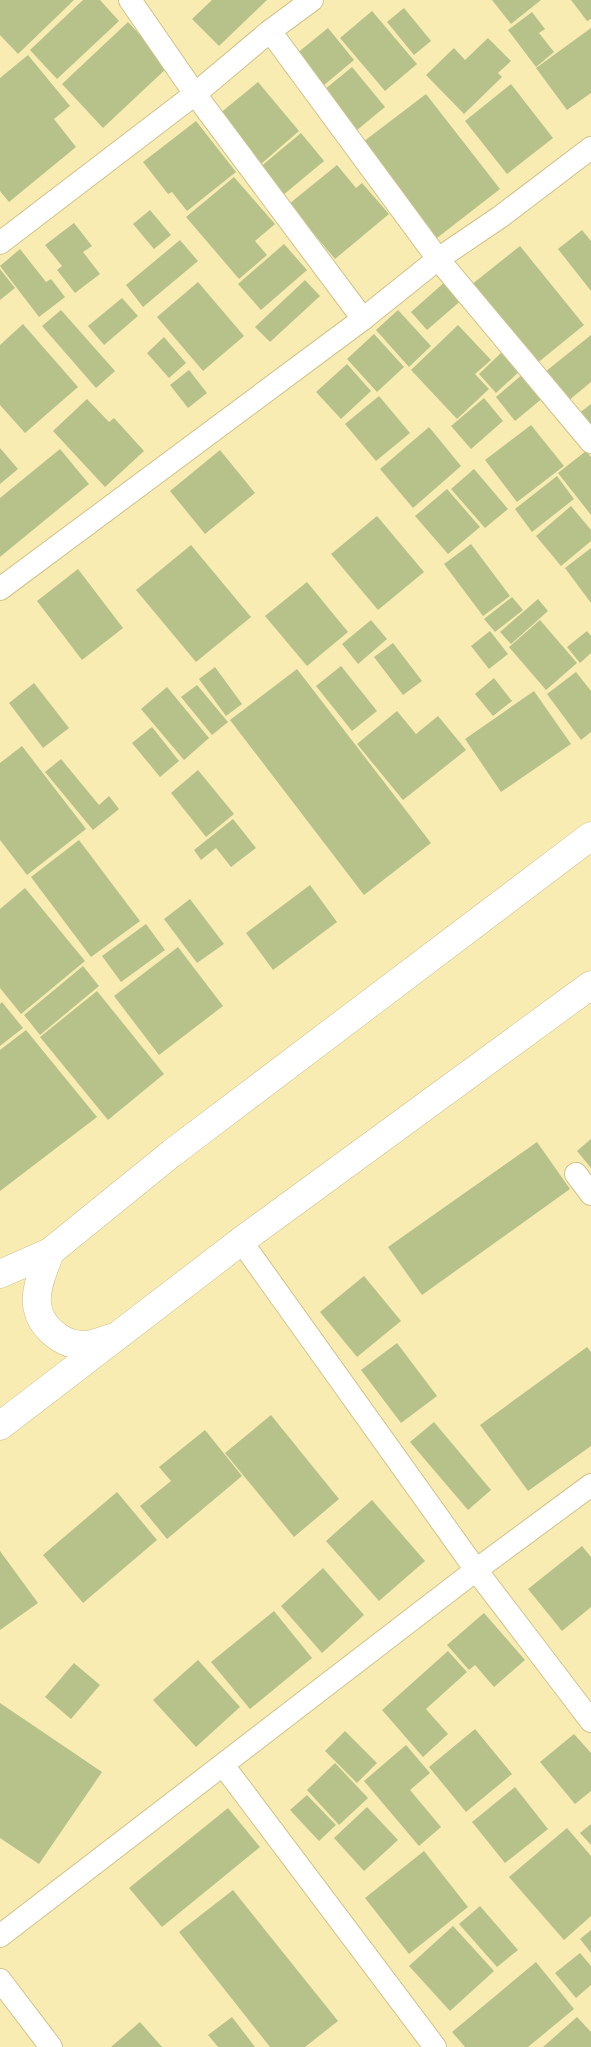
<svg xmlns="http://www.w3.org/2000/svg" width="591" height="2047" viewBox="0 0 591 2047" font-family="'Work Sans',sans-serif">
  <style>
    .building { fill: #b7c28b }
    .lines { fill: none; stroke-linecap: round; stroke-linejoin: round }
    .minor-casing { stroke: #cfc38a; stroke-width: 24 }
    .primary-casing { stroke: #cfc38a; stroke-width: 29 }
    .minor { stroke: #fff; stroke-width: 22 }
    .primary { stroke: #fff; stroke-width: 28 }
  </style>
  <rect width="100%" height="100%" fill="#f8ecb2"/>
  <g class="building">
    <polygon points="0,0 74,0 18,54 0,35"/>
    <polygon points="83,0 100,0 119,21 57,79 30,50"/>
    <polygon points="212,0 267,0 219,46 192,19"/>
    <polygon points="492,0 541,0 511,24"/>
    <polygon points="571,0 591,0 591,19 587,21"/>
    <polygon points="404,8 431,41 414,55 387,22"/>
    <polygon points="372,11 417,64 385,91 340,38"/>
    <polygon points="532,12 545,29 539,33 554,52 536,67 508,30"/>
    <polygon points="128,22 169,66 103,128 62,84"/>
    <polygon points="328,28 354,60 323,86 296,54"/>
    <polygon points="591,28 591,93 567,110 536,68"/>
    <polygon points="488,38 511,61 498,73 502,77 464,114 426,75 454,48 465,60"/>
    <polygon points="28,55 70,106 54,119 76,147 9,202 0,191 0,78"/>
    <polygon points="352,67 385,107 357,130 324,90"/>
    <polygon points="258,82 299,131 261,164 219,114"/>
    <polygon points="511,84 553,138 507,174 465,121"/>
    <polygon points="426,94 500,189 437,238 363,142"/>
    <polygon points="196,121 236,172 187,211 172,192 168,194 143,162"/>
    <polygon points="301,133 324,161 282,196 259,168"/>
    <polygon points="337,165 356,188 362,183 389,214 335,259 289,204"/>
    <polygon points="234,177 275,224 255,241 267,255 239,279 186,217"/>
    <polygon points="150,210 171,235 154,249 133,224"/>
    <polygon points="74,223 92,246 83,252 100,274 75,293 57,270 62,266 45,245"/>
    <polygon points="582,230 591,241 591,291 558,249"/>
    <polygon points="180,240 198,261 143,307 126,285"/>
    <polygon points="284,244 307,270 261,310 238,284"/>
    <polygon points="520,246 584,325 535,365 471,285"/>
    <polygon points="20,249 46,282 51,279 65,297 39,317 0,266"/>
    <polygon points="0,269 15,288 0,300"/>
    <polygon points="305,280 320,296 270,342 255,327"/>
    <polygon points="447,280 464,298 427,330 411,312"/>
    <polygon points="198,282 244,336 203,371 157,317"/>
    <polygon points="122,298 138,316 104,345 88,326"/>
    <polygon points="61,310 115,371 96,388 42,326"/>
    <polygon points="398,310 431,346 409,367 376,330"/>
    <polygon points="23,324 78,387 25,433 0,405 0,345"/>
    <polygon points="458,325 491,360 475,374 489,389 457,419 411,370"/>
    <polygon points="374,334 404,367 377,392 347,359"/>
    <polygon points="591,335 591,382 568,401 545,372"/>
    <polygon points="164,337 186,363 169,378 147,353"/>
    <polygon points="503,351 521,370 496,393 479,374"/>
    <polygon points="347,364 371,391 341,419 316,392"/>
    <polygon points="189,370 207,393 188,408 170,385"/>
    <polygon points="524,373 544,397 515,421 496,397"/>
    <polygon points="379,396 410,433 376,461 345,424"/>
    <polygon points="484,398 503,421 471,449 451,426"/>
    <polygon points="87,399 109,422 114,418 144,451 105,487 53,431"/>
    <polygon points="591,404 591,429 578,414"/>
    <polygon points="531,425 564,466 517,502 485,460"/>
    <polygon points="429,427 461,466 413,508 380,469"/>
    <polygon points="0,448 18,469 0,484"/>
    <polygon points="60,449 89,484 0,557 0,498"/>
    <polygon points="220,450 255,493 205,534 170,491"/>
    <polygon points="586,451 591,457 591,515 558,473"/>
    <polygon points="474,469 508,509 485,528 451,489"/>
    <polygon points="557,476 574,499 532,532 515,509"/>
    <polygon points="447,489 480,527 448,554 415,516"/>
    <polygon points="571,506 591,530 591,541 561,566 536,536"/>
    <polygon points="377,516 424,572 378,610 331,554"/>
    <polygon points="471,544 510,596 483,616 444,564"/>
    <polygon points="191,545 251,617 196,662 136,590"/>
    <polygon points="591,548 591,603 565,568"/>
    <polygon points="78,569 123,628 82,660 37,601"/>
    <polygon points="307,582 348,632 307,666 265,616"/>
    <polygon points="512,597 523,610 495,632 484,619"/>
    <polygon points="538,599 548,611 511,644 500,632"/>
    <polygon points="371,620 387,639 358,664 342,644"/>
    <polygon points="540,620 577,663 546,690 509,647"/>
    <polygon points="490,631 508,654 489,669 471,646"/>
    <polygon points="587,631 591,636 591,653 580,663 567,647"/>
    <polygon points="393,643 422,681 403,695 374,657"/>
    <polygon points="341,666 377,711 352,731 316,686"/>
    <polygon points="215,667 242,704 226,716 199,679"/>
    <polygon points="297,669 431,843 364,895 230,720"/>
    <polygon points="576,672 591,691 591,732 581,740 547,694"/>
    <polygon points="494,678 512,701 493,716 475,694"/>
    <polygon points="34,683 69,728 43,748 9,703"/>
    <polygon points="197,685 228,722 212,735 181,697"/>
    <polygon points="167,687 209,738 184,760 141,709"/>
    <polygon points="534,691 571,744 501,792 465,739"/>
    <polygon points="397,711 416,734 438,716 466,750 403,800 357,744"/>
    <polygon points="152,727 179,761 160,777 132,743"/>
    <polygon points="22,746 86,829 27,875 0,840 0,763"/>
    <polygon points="61,759 99,805 109,796 119,809 93,830 45,772"/>
    <polygon points="198,770 234,814 206,837 171,793"/>
    <polygon points="233,819 256,848 231,867 216,848 201,860 194,850"/>
    <polygon points="79,840 140,921 91,957 31,877"/>
    <polygon points="310,885 337,922 273,970 246,933"/>
    <polygon points="25,888 85,961 21,1014 0,988 0,909"/>
    <polygon points="190,899 224,944 197,963 164,919"/>
    <polygon points="146,924 165,950 121,982 102,956"/>
    <polygon points="178,947 223,1006 159,1055 114,996"/>
    <polygon points="83,966 99,986 40,1035 24,1015"/>
    <polygon points="97,991 164,1074 108,1120 40,1037"/>
    <polygon points="2,1002 23,1028 0,1046 0,1004"/>
    <polygon points="26,1030 97,1117 0,1191 0,1050"/>
    <polygon points="591,1139 591,1168 577,1151"/>
    <polygon points="537,1142 570,1189 422,1295 388,1247"/>
    <polygon points="364,1276 401,1321 357,1357 320,1312"/>
    <polygon points="397,1343 437,1396 401,1423 361,1370"/>
    <polygon points="587,1347 591,1352 591,1446 528,1491 480,1425"/>
    <polygon points="271,1415 339,1499 294,1537 225,1453"/>
    <polygon points="434,1422 491,1490 468,1510 410,1442"/>
    <polygon points="205,1430 242,1476 167,1539 140,1506 171,1481 159,1467"/>
    <polygon points="117,1492 157,1540 83,1603 43,1555"/>
    <polygon points="372,1500 425,1561 379,1601 326,1541"/>
    <polygon points="582,1546 591,1557 591,1607 562,1631 528,1589"/>
    <polygon points="0,1551 38,1603 0,1630"/>
    <polygon points="323,1568 364,1615 322,1653 281,1606"/>
    <polygon points="274,1611 312,1658 250,1709 211,1662"/>
    <polygon points="484,1613 525,1660 494,1687 475,1665 469,1670 447,1645"/>
    <polygon points="448,1651 467,1672 426,1709 448,1734 423,1757 382,1710"/>
    <polygon points="198,1660 240,1707 196,1747 153,1700"/>
    <polygon points="74,1663 100,1685 71,1719 45,1697"/>
    <polygon points="0,1703 102,1772 39,1864 0,1838"/>
    <polygon points="475,1729 512,1774 466,1812 429,1767"/>
    <polygon points="345,1731 377,1763 357,1783 325,1751"/>
    <polygon points="574,1734 591,1753 591,1791 575,1804 540,1762"/>
    <polygon points="406,1745 430,1773 410,1790 441,1827 419,1846 364,1781"/>
    <polygon points="335,1763 368,1798 339,1825 307,1790"/>
    <polygon points="515,1787 548,1829 505,1863 472,1822"/>
    <polygon points="307,1795 336,1825 319,1841 290,1810"/>
    <polygon points="367,1807 398,1840 364,1871 334,1838"/>
    <polygon points="228,1808 260,1847 162,1927 129,1888"/>
    <polygon points="591,1824 591,1845 580,1833"/>
    <polygon points="567,1828 591,1856 591,1916 564,1940 509,1877"/>
    <polygon points="424,1851 468,1907 409,1954 365,1898"/>
    <polygon points="233,1890 338,2021 305,2047 270,2047 179,1932"/>
    <polygon points="480,1906 518,1950 497,1967 459,1924"/>
    <polygon points="453,1926 494,1971 450,2011 409,1966"/>
    <polygon points="591,1930 591,1953 580,1939"/>
    <polygon points="580,1953 591,1966 591,1985 576,1998 555,1973"/>
    <polygon points="536,1962 574,2009 528,2047 465,2047 452,2032"/>
    <polygon points="232,2017 255,2047 218,2047 208,2035"/>
    <polygon points="577,2017 591,2032 591,2047 543,2047"/>
    <polygon points="140,2022 162,2047 111,2047"/>
  </g>
  <g class="lines">
    <g class="minor-casing">
      <g id="minor">
        <polyline points="130,0 195,94 363,319"/>
        <polyline points="270,31 438,259 591,442"/>
        <polyline points="0,243 195,94 270,31 312,0"/>
        <polyline points="0,589 363,319 438,259 500,217 591,148"/>
        <polyline points="576,1174 591,1194"/>
        <polyline points="241,1241 476,1570 591,1721"/>
        <polyline points="223,1765 435,2047"/>
        <polyline points="0,1936 476,1570 591,1485"/>
        <polyline points="0,1980 51,2047"/>
      </g>
    </g>
    <g class="primary-casing">
      <g id="primary">
        <path d="M 50,1252 C 45,1267 35,1287 37,1304 C 39,1325 60,1344 82,1345 C 91,1346 103,1340 112,1338"/>
        <polyline points="0,1274 50,1252 172,1153 591,836"/>
        <polyline points="0,1426 241,1241 591,985"/>
      </g>
    </g>
    <use href="#minor" class="minor"/>
    <use href="#primary" class="primary"/>
  </g>
</svg>
